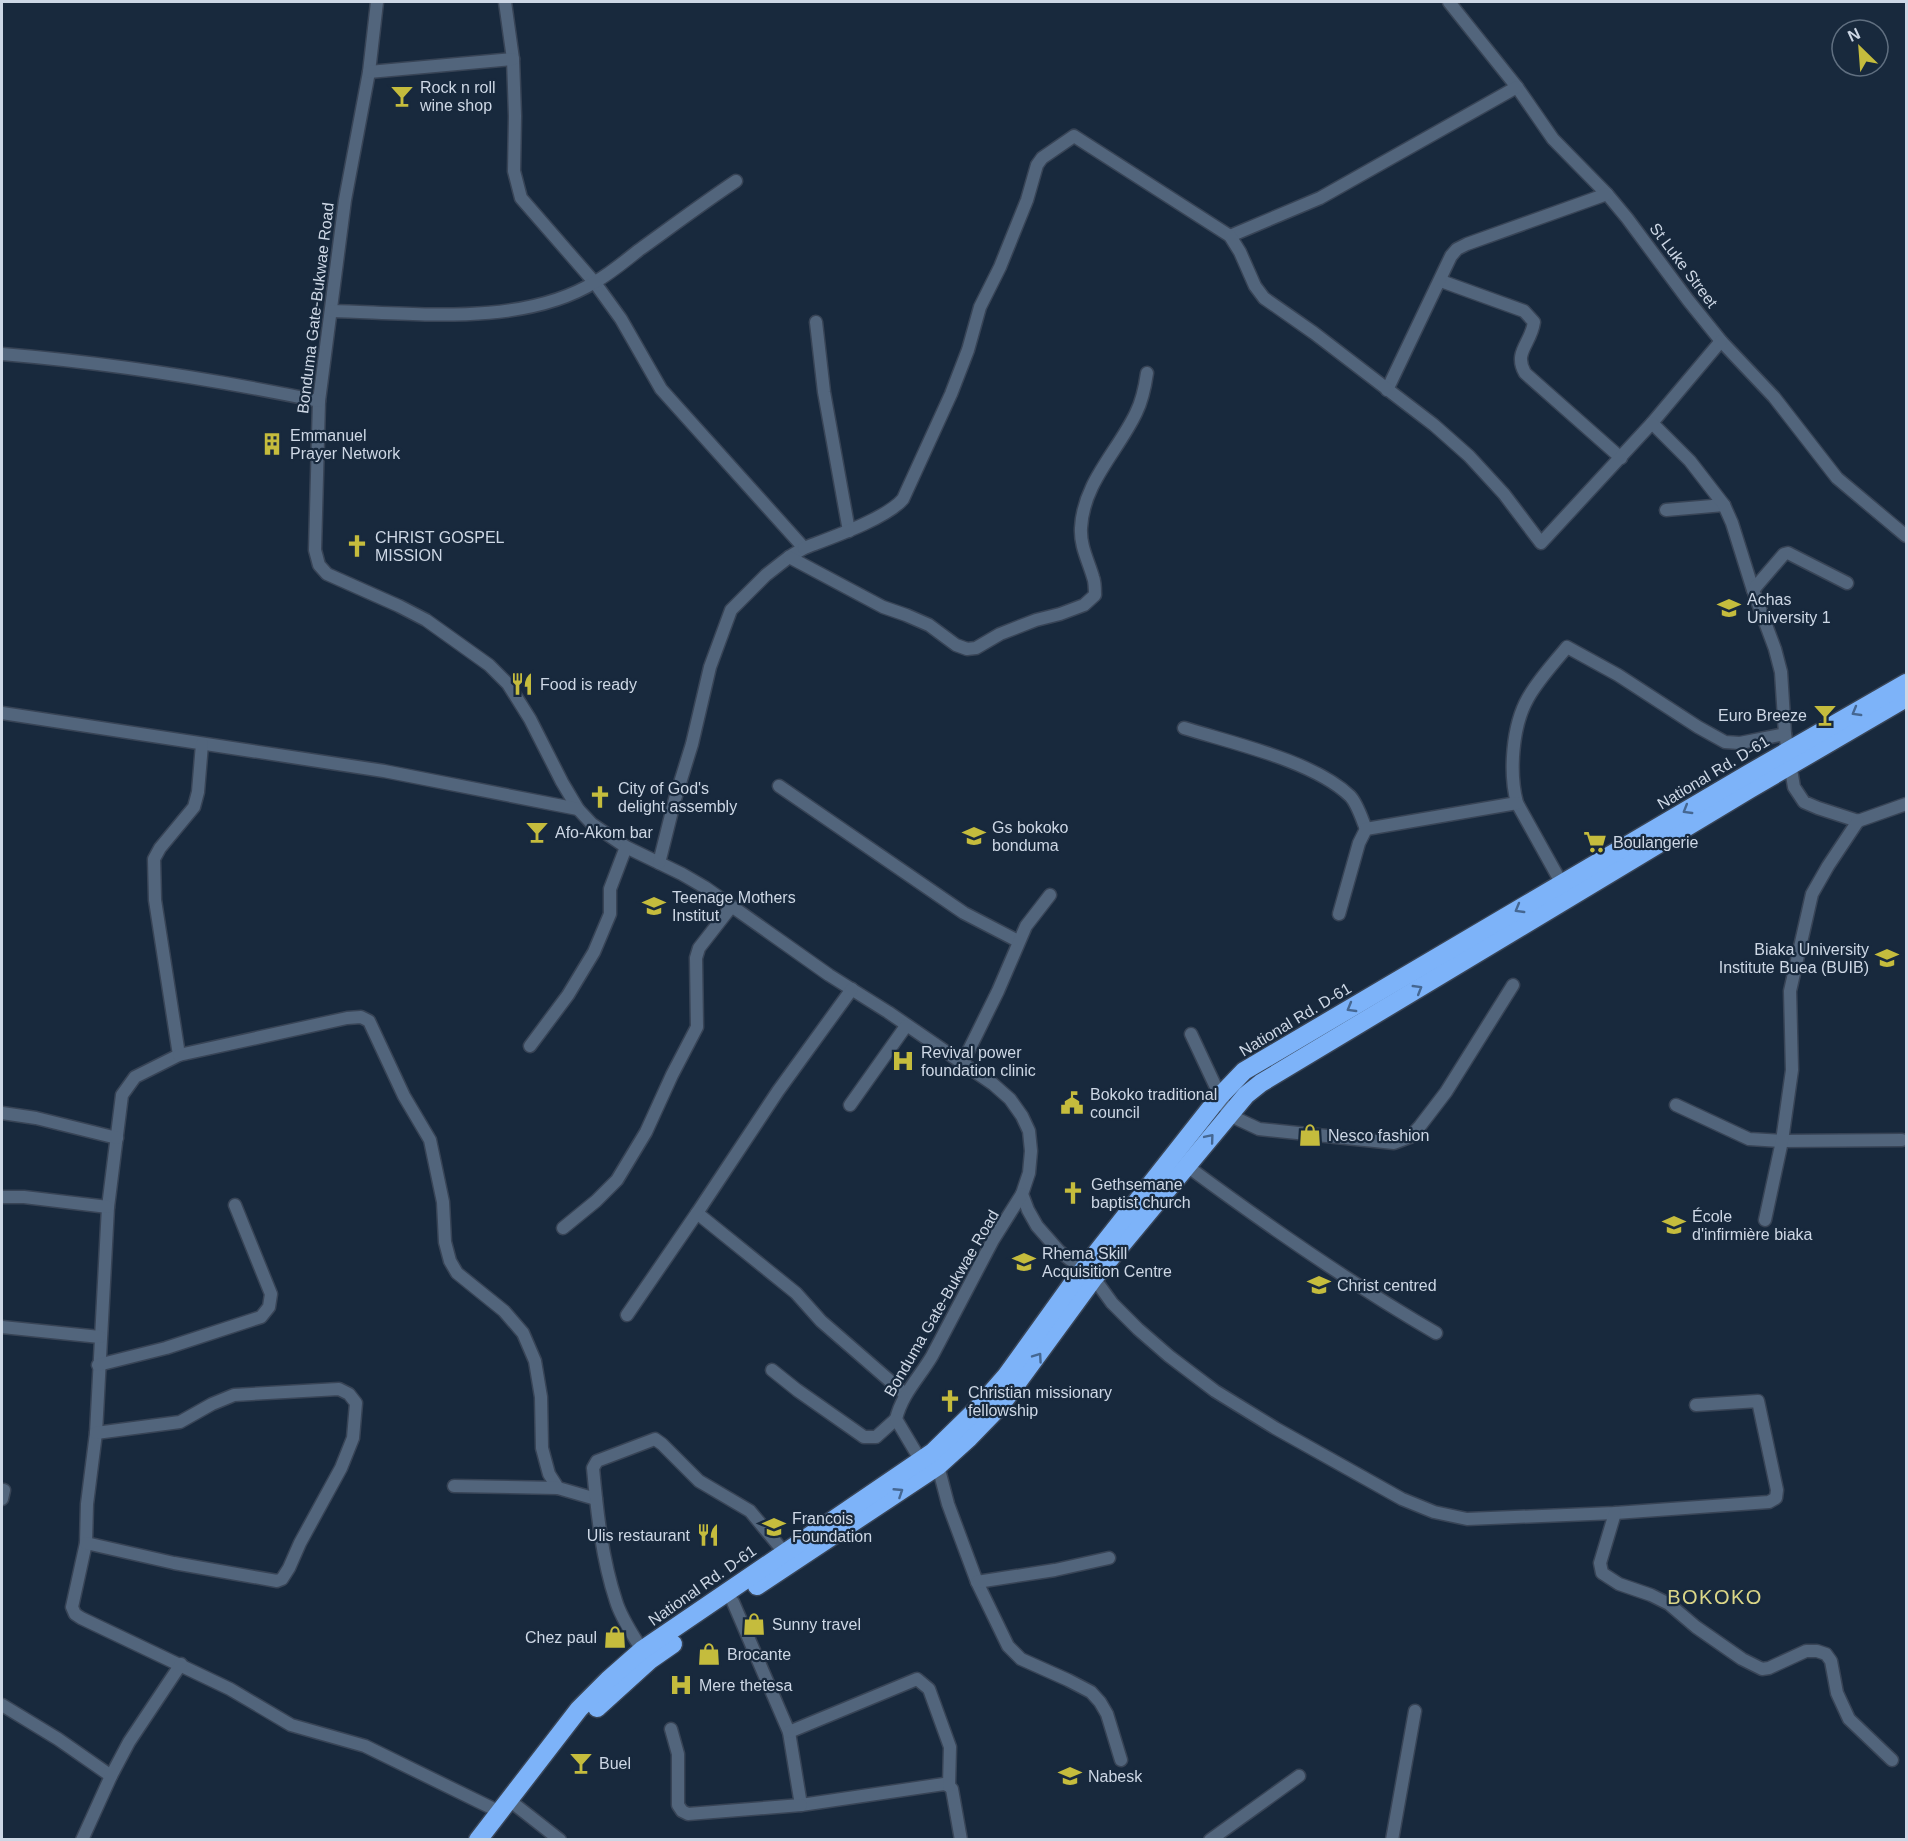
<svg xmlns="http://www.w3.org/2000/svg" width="1908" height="1841" viewBox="0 0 1908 1841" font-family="Helvetica,sans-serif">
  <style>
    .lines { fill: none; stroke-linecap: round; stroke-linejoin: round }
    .minor-casing { stroke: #384456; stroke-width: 15 }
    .highway-casing { stroke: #384456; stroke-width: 21 }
    .minor { stroke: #52657c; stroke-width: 12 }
    .highway { stroke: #7db3f9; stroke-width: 18 }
    .oneway { stroke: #456792 }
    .labels { text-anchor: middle; stroke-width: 4.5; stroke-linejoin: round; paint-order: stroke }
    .poi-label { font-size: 16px; fill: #cdd7e5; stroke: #18293d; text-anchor: start }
    .street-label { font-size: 16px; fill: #cdd7e5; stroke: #18293d }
    .quarter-label { font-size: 20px; letter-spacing: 1.5px; fill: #dcd788; stroke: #18293d }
  </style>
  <rect width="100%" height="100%" fill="#18293d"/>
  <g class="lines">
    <g class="minor-casing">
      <g id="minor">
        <polyline points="377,2 369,72 345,200 319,401 315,550 319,565 327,574 399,606 426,620 489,665 508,684 530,719 562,782 578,809 592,824 626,847 682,874 706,888 829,975 888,1012 993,1084 1010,1099 1022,1116 1029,1131 1031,1151 1029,1173 1022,1194 1028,1210 1037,1226 1059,1251 1094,1278 1112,1303 1138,1329 1169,1356 1215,1391 1275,1428 1402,1499 1434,1512 1467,1519 1615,1513 1769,1502 1776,1498 1777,1490 1758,1401 1696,1405"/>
        <polyline points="505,2 513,59 515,116 514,171 521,198 595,283 621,319 661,389 804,548 789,557 766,575 731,610 710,667 692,744 675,799 659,863"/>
        <polyline points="1449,2 1517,87 1553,139 1607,194 1627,218 1688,300 1721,341 1774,397 1837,478 1906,536"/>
        <polyline points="369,72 513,59"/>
        <polyline points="1230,236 1320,198 1517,87"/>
        <path d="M 1441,281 L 1524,311 L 1534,322 C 1531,344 1513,352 1525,373 L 1621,458"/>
        <path d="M 332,311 C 414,313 522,327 595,282 C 611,273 625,261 639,250 C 671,227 703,203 736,181"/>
        <polyline points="816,322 824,392 849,531"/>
        <path d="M 2,354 C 109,363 213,379 319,401"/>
        <polyline points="1387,390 1451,256 1457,249 1467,244 1607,194"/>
        <polyline points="1652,423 1721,341"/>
        <polyline points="1666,510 1724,505"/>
        <path d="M 804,548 C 830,538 886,519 903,499 L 951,394 L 968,350 L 980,307 L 1000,267 L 1027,200 L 1037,165 L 1042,158 L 1074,136 L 1230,236 L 1240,252 L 1255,286 L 1264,298 L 1314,333 L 1434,425 L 1469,456 L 1504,494 L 1541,543 L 1652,423 L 1690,461 L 1724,505 L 1732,523 L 1753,590 L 1775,649 L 1781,672 L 1785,734 L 1794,787 L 1804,802 L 1818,808 L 1858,821 L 1906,804"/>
        <path d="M 789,557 L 883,607 L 906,615 L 929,625 L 956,645 L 967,649 L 976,648 L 1000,634 L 1036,620 L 1060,614 L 1084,605 L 1095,595 C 1095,589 1095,582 1093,577 C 1088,560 1080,546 1081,528 C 1083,483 1118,451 1136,413 C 1142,401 1145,387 1147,373"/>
        <polyline points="1753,590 1784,554 1788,553 1847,583"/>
        <polyline points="2,713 384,771 578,809"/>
        <path d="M 1184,728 C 1232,743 1314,761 1350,796 C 1357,803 1362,819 1366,829"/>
        <polyline points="202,744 198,792 194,807 160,848 154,859 155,900 179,1055 135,1077 122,1095 108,1207 96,1433 87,1504 86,1543 72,1607 75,1614 81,1618 230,1689 291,1725 365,1746 500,1812"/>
        <polyline points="779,786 964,913 1018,941"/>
        <path d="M 1562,884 L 1517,803 C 1509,773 1512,726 1528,698 C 1538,680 1554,663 1567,647 L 1618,675 L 1698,727 L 1725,742 L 1740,743 L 1785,734"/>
        <polyline points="1339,914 1359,843 1366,829 1517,803"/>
        <polyline points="852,989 778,1091 697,1213 796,1293 821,1321 905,1394"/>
        <polyline points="1191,1034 1229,1115 1259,1129 1394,1143 1410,1137 1420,1126 1446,1092 1513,985"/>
        <polyline points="530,1046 568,995 594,952 610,914 610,889 626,847"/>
        <polyline points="179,1055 347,1018 361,1017 369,1021 404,1096 430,1140 443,1202 445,1242 450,1261 457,1273 504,1311 523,1333 535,1361 541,1397 542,1448 549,1474 558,1488 596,1499"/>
        <polyline points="962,1064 998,991 1026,926 1050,895"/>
        <polyline points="850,1105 906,1026"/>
        <polyline points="1676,1105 1749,1139 1782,1141 1902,1140"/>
        <polyline points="2,1113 36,1118 117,1138"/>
        <path d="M 1187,1166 C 1268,1226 1348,1282 1436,1333"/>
        <polyline points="2,1197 24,1197 108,1207"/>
        <polyline points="1765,1220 1782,1141 1792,1070 1790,991 1812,894 1828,866 1858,821"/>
        <polyline points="563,1228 596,1201 617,1180 646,1132 672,1075 697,1027 696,958 699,948 731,907"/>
        <polyline points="627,1315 697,1213"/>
        <polyline points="2,1327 100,1337"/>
        <polyline points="98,1365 166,1348 261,1317 269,1307 271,1294 235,1205"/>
        <polyline points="772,1370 797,1390 864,1437 876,1437 896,1419"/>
        <path d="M 921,1461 L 896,1419 C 902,1394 919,1378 932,1356 L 993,1240 L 1022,1194"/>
        <polyline points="938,1466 948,1504 977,1582 1008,1646 1021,1659 1068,1680 1091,1692 1100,1702 1107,1714 1121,1760"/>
        <polyline points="454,1486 558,1488"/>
        <polyline points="2,1499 4,1490"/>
        <polyline points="1615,1513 1600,1563 1602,1573 1619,1584 1651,1595 1669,1604 1696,1627 1742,1659 1762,1669 1769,1668 1806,1651 1817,1651 1826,1654 1831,1661 1837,1693 1849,1719 1892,1760"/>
        <polyline points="86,1543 174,1563 277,1581 282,1579 289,1568 300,1543 341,1468 353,1438 356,1403 349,1394 339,1389 234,1395 212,1404 180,1422 96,1433"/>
        <polyline points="977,1582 1055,1570 1109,1558"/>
        <polyline points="733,1602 789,1732 801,1805 944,1784 949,1786 952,1789 961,1840"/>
        <path d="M 642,1650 C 633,1635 621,1618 616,1601 C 602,1559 597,1512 593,1468 L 597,1461 L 655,1439 L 662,1444 L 699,1481 L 750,1511 L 784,1552"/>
        <polyline points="2,1705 58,1739 111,1776"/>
        <polyline points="671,1729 678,1754 678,1805 682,1811 688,1814 801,1805"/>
        <polyline points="789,1732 917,1679 929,1689 950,1747 949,1786"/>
        <polyline points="509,1800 560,1840"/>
        <polyline points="82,1840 111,1776 129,1742 181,1664"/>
        <polyline points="1210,1840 1299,1776"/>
        <polyline points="1392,1840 1415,1711"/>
      </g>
    </g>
    <g class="highway-casing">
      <g id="highway">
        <polyline points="757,1586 938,1466 969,1438 1001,1405 1094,1278 1246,1095 1261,1083 1750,789 1906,698"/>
        <polyline points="597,1708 650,1660 673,1644"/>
        <polyline points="478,1840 579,1709 608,1680 642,1650 933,1452 978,1408 1006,1376 1075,1280 1220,1096 1244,1071 1748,774 1906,683"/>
      </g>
    </g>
    <use href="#minor" class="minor"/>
    <use href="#highway" class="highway"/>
  </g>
  <defs><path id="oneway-chevron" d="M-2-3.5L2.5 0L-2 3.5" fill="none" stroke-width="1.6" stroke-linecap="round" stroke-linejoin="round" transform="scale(1.5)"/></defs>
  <g class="oneway">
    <use href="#oneway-chevron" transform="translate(1856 712) rotate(150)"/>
    <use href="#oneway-chevron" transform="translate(1687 810) rotate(149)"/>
    <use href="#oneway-chevron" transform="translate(1519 909) rotate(150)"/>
    <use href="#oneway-chevron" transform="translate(1418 989) rotate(-31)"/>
    <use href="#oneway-chevron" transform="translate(1351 1008) rotate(150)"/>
    <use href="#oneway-chevron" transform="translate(1210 1138) rotate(-50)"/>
    <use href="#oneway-chevron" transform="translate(1038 1357) rotate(-55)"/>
    <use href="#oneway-chevron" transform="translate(899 1492) rotate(-33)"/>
  </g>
  <defs>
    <g id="bar-bare" transform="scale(1.8)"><path d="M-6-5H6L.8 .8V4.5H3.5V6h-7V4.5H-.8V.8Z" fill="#c5bc3d" stroke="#18293d" stroke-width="2.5" paint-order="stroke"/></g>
    <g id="building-bare" transform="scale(1.8)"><path d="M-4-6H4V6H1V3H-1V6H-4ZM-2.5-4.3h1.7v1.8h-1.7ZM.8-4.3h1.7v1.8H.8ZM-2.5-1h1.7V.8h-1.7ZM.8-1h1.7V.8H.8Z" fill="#c5bc3d" stroke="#18293d" stroke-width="2.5" paint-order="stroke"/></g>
    <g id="church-bare" transform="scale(1.8)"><path d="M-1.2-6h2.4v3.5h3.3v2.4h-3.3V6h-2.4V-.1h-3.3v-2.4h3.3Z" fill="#c5bc3d" stroke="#18293d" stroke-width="2.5" paint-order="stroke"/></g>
    <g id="school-bare" transform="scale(1.8)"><path d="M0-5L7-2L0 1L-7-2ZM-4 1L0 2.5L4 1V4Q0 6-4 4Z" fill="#c5bc3d" stroke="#18293d" stroke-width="2.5" paint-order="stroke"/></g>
    <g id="restaurant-bare" transform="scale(1.8)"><path d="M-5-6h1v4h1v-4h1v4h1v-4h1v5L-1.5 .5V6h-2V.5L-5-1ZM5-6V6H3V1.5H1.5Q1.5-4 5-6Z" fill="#c5bc3d" stroke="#18293d" stroke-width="2.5" paint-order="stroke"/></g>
    <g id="supermarket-bare" transform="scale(1.8)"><path d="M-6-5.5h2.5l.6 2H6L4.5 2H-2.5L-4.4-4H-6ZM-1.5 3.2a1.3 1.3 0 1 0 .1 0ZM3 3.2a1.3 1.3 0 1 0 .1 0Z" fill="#c5bc3d" stroke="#18293d" stroke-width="2.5" paint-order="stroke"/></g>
    <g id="university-bare" transform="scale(1.8)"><path d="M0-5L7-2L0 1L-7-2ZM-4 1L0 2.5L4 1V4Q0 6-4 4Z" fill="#c5bc3d" stroke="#18293d" stroke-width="2.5" paint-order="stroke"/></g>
    <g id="hospital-bare" transform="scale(1.8)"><path d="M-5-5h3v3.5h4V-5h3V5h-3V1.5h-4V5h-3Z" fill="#c5bc3d" stroke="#18293d" stroke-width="2.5" paint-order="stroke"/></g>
    <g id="civic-bare" transform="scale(1.8)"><path d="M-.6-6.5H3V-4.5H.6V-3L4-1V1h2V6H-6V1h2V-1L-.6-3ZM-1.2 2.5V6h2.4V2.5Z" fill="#c5bc3d" stroke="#18293d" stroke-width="2.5" paint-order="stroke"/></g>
    <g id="shop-bare" transform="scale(1.8)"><path d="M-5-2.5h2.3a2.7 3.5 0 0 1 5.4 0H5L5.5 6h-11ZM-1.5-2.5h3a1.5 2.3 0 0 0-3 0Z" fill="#c5bc3d" stroke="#18293d" stroke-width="2.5" paint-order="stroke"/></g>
  </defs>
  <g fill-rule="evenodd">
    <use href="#bar-bare" x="402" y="96"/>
    <use href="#building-bare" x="272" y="444"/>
    <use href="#church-bare" x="357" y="546"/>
    <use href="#school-bare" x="1729" y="608"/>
    <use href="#restaurant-bare" x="522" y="684"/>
    <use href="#bar-bare" x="1825" y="715"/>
    <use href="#church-bare" x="600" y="797"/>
    <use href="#bar-bare" x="537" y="832"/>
    <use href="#school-bare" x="974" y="836"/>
    <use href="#supermarket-bare" x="1595" y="842"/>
    <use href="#school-bare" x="654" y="906"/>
    <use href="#university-bare" x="1887" y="958"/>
    <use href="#hospital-bare" x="903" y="1061"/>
    <use href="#civic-bare" x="1072" y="1103"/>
    <use href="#shop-bare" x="1310" y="1135"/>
    <use href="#church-bare" x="1073" y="1193"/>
    <use href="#university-bare" x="1674" y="1225"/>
    <use href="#university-bare" x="1024" y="1262"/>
    <use href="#school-bare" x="1319" y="1285"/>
    <use href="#church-bare" x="950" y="1401"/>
    <use href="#school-bare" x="774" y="1527"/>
    <use href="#restaurant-bare" x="708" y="1535"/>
    <use href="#shop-bare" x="754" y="1624"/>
    <use href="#shop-bare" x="615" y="1637"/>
    <use href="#shop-bare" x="709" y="1654"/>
    <use href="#hospital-bare" x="681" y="1685"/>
    <use href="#bar-bare" x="581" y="1763"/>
    <use href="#school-bare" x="1070" y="1776"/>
  </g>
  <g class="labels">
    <g class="poi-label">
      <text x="420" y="93">Rock n roll<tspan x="420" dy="18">wine shop</tspan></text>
      <text x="290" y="441">Emmanuel<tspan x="290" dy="18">Prayer Network</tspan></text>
      <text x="375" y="543">CHRIST GOSPEL<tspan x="375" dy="18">MISSION</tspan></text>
      <text x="1747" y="605">Achas<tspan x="1747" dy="18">University 1</tspan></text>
      <text x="540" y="690">Food is ready</text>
      <text x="1807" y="721" text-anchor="end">Euro Breeze</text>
      <text x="618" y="794">City of God's<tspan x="618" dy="18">delight assembly</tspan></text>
      <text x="992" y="833">Gs bokoko<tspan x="992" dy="18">bonduma</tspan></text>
      <text x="555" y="838">Afo-Akom bar</text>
      <text x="1613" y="848">Boulangerie</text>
      <text x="672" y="903">Teenage Mothers<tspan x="672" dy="18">Institut</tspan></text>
      <text x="1869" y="955" text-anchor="end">Biaka University<tspan x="1869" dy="18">Institute Buea (BUIB)</tspan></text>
      <text x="921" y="1058">Revival power<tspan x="921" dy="18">foundation clinic</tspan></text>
      <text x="1090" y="1100">Bokoko traditional<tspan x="1090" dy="18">council</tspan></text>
      <text x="1328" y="1141">Nesco fashion</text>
      <text x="1091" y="1190">Gethsemane<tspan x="1091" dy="18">baptist church</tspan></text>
      <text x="1692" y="1222">École<tspan x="1692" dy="18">d'infirmière biaka</tspan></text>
      <text x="1042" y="1259">Rhema Skill<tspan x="1042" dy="18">Acquisition Centre</tspan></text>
      <text x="1337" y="1291">Christ centred</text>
      <text x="968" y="1398">Christian missionary<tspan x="968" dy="18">fellowship</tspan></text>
      <text x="792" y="1524">Francois<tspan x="792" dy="18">Foundation</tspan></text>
      <text x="690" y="1541" text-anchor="end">Ulis restaurant</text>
      <text x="772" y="1630">Sunny travel</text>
      <text x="597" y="1643" text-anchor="end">Chez paul</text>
      <text x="727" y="1660">Brocante</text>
      <text x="699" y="1691">Mere thetesa</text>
      <text x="599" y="1769">Buel</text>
      <text x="1088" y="1782">Nabesk</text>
    </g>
    <g class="street-label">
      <text transform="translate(1684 265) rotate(53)" y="6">St Luke Street</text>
      <text transform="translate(315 308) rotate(-83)" y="6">Bonduma Gate-Bukwae Road</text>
      <text transform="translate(1713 772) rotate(-31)" y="6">National Rd. D-61</text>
      <text transform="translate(1295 1019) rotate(-31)" y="6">National Rd. D-61</text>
      <text transform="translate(941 1303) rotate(-60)" y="6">Bonduma Gate-Bukwae Road</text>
      <text transform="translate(702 1585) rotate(-35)" y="6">National Rd. D-61</text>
    </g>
    <g class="quarter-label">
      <text x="1715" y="1604">BOKOKO</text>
    </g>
  </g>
  <rect width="1908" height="1841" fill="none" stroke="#cdd7e5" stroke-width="6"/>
  <g transform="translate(1860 48) rotate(335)"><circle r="28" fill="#18293d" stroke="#606f80" stroke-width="1.5"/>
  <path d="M0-4.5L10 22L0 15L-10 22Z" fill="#c5bc3d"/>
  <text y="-9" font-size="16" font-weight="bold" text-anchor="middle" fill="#cdd7e5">N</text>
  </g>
</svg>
